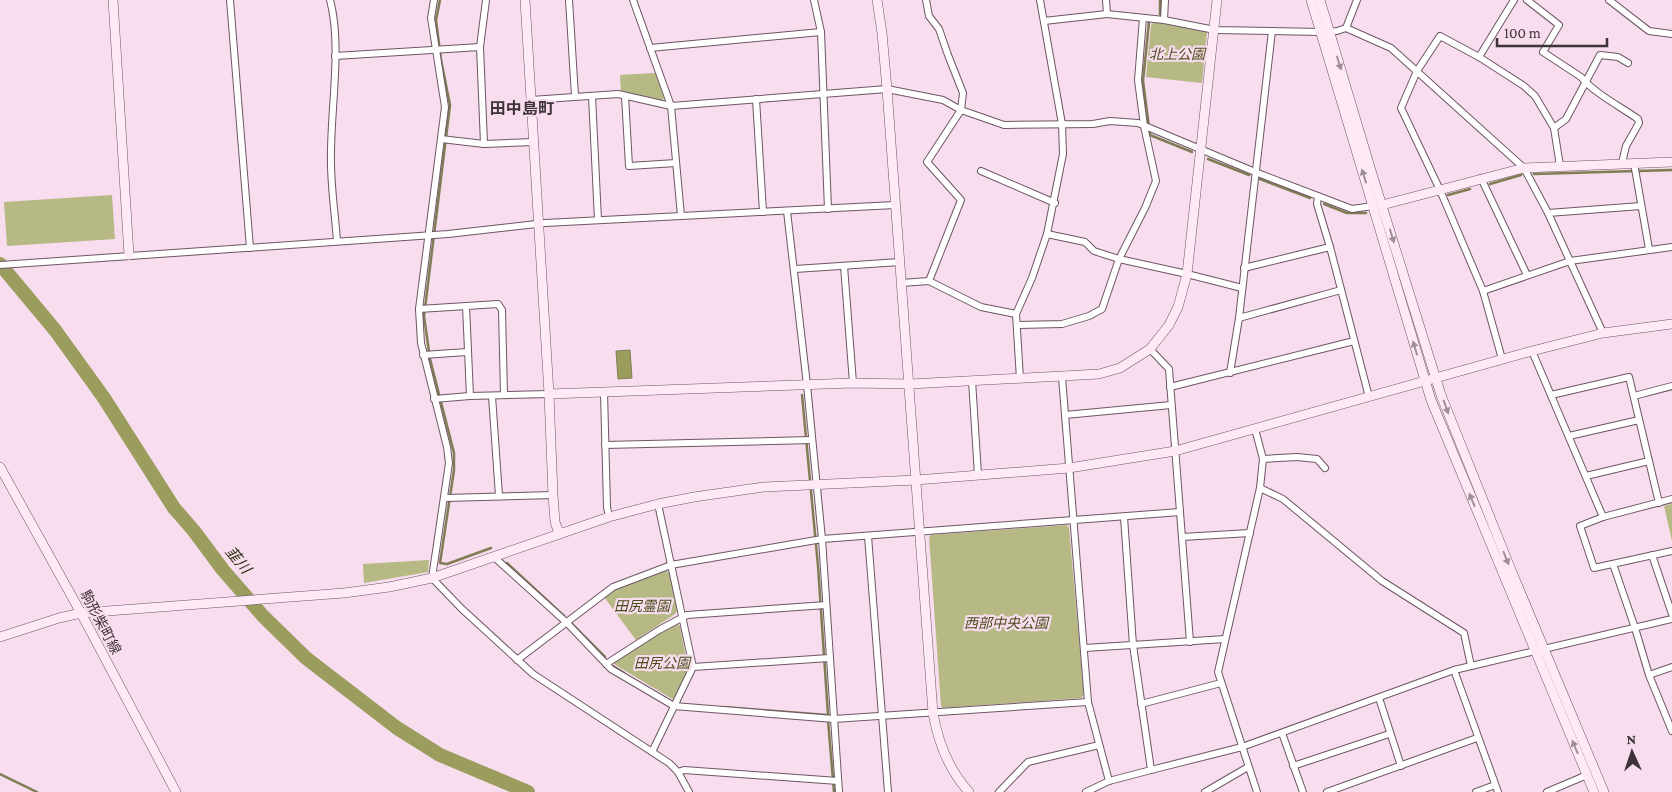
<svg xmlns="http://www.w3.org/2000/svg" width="1672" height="792" viewBox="0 0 1672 792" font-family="'Crimson Pro','Noto Sans JP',serif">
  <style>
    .green { fill: #b6b984 }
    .water { fill: #9b9d5f; stroke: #7f7d54 }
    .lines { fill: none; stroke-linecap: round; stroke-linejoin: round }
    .stream { stroke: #7f7d54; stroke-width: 2.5 }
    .river { stroke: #9b9d5f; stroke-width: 14 }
    .street-casing { stroke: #6c5664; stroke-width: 8 }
    .secondary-casing { stroke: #6c5664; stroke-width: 10 }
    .street { stroke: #fff; stroke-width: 6 }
    .secondary { stroke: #fee9f7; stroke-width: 9 }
    .oneway { fill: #9e8e98 }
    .labels { text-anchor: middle; stroke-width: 4.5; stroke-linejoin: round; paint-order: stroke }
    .park-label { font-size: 14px; font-style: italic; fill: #4c4e1d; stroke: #f7dded }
    .street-label { font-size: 14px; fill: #3d3339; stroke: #f7dded }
    .water-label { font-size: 15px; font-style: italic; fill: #2d2e11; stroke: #f7dded }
    .quarter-label { font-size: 16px; font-weight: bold; fill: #3d3339; stroke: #f7dded }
  </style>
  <rect width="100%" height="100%" fill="#f7dded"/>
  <g class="green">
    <polygon points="1154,22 1207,32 1202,83 1146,77 1151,25"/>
    <polygon points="655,73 664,98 661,102 621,93 620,75"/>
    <polygon points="112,195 115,239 7,246 4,202"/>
    <polygon points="1672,504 1672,541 1664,506"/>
    <polygon points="1067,525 1069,528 1084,695 1081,698 943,708 941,706 929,537 931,535"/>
    <polygon points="429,560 428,572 364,583 363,564"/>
    <polygon points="665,571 669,572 677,611 675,614 636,640 604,597 614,589"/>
    <polygon points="676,623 680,626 688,669 674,700 614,664 615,661"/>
  </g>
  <polygon class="water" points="630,350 632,378 618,379 616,351"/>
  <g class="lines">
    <g class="stream">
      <polyline points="440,0 436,20 441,60 450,105 424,316 430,359 454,453 454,470 440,563 447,564 491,548"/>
      <polyline points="1160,14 1160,0"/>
      <polyline points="1149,22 1143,81 1150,135 1192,152"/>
      <polyline points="1208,159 1249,175"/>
      <polyline points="1534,174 1672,170"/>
      <polyline points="1260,179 1310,198"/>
      <polyline points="1490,184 1521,175"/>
      <polyline points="1448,195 1470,189"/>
      <polyline points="1324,204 1347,213 1366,213"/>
      <polyline points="802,395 818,566 828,715"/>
      <polyline points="507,563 564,616"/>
      <polyline points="572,624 605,657"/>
      <polyline points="613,666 624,673"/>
      <polyline points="723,707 827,715"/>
      <polyline points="828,720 834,792"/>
      <polyline points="0,774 37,792"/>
    </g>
    <polyline class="river" points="0,264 55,330 104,398 174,508 194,531 223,570 263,616 306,658 397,728 440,755 528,792"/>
    <g class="street-casing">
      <g id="street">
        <polyline points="230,0 250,248"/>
        <path d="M 330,0 C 342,44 331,106 331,153 C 330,182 335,212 337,241"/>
        <polyline points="434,0 431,18 445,107 419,309 421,343 447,447 449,463 432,578 462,609 533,674 669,763 678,772 689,792"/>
        <polyline points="569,0 575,96"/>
        <polyline points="633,0 671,106 681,216"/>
        <polyline points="814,0 821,32 828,209"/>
        <polyline points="926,0 929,16 939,29 948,55 963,93 961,110 927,162 961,200 929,281"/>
        <polyline points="1106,0 1107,14 1164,20 1215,30 1321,32 1337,31 1346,28 1391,48 1524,168 1548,213 1603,333"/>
        <path d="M 1527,0 L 1559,25 L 1543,52 L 1581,77 C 1594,93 1621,107 1638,119 L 1639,123 L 1626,146 L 1622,163"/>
        <polyline points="1609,0 1649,31 1672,34"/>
        <polyline points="1164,20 1165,0"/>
        <polyline points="1044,21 1107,14"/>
        <polyline points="1346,28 1357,0"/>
        <polyline points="650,48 821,32"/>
        <polyline points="335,56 480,47"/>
        <polyline points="1479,57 1514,0"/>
        <polyline points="592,96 598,220"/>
        <polyline points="625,96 629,166 676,163"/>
        <polyline points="756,99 763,212"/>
        <polyline points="531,100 618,94 671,106 887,89 943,100 961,110 1004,125 1093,124 1110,121 1138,123 1255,172 1352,209 1373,206"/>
        <polyline points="1554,128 1566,119 1600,55 1618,57 1628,63"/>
        <polyline points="441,139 484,144 533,142"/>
        <polyline points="484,144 480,47 486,0"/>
        <polyline points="1634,163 1649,249"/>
        <polyline points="981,171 1055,203"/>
        <polyline points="1481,178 1527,275"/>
        <polyline points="1318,196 1317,204 1330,247 1369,397"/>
        <polyline points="787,211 807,385 822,539 839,792"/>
        <polyline points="1548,213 1641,206"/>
        <polyline points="1047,234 1085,242 1094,251 1119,259 1187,274 1242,288"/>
        <polyline points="0,265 448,234 545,223 895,205"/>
        <polyline points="844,266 853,383"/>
        <polyline points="1244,268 1330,247"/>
        <polyline points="795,269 900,262"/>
        <polyline points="901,283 929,281 981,307 1016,314"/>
        <polyline points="1483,291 1570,261 1672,247"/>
        <polyline points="466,306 470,396"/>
        <polyline points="419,309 498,304 502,310 504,395"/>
        <polyline points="1239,318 1341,290"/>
        <polyline points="1018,325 1062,324 1089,316 1102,309 1119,259 1145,208 1156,181 1144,126 1138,80 1143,18"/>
        <polyline points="1150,349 1169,369 1190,642"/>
        <polyline points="1532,351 1603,517"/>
        <polyline points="423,355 467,352"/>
        <polyline points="1502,359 1483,291 1440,190 1401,108 1417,71 1440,36 1479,57 1524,86 1535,96 1554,128 1560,166"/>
        <polyline points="1230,373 1239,318 1272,31"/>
        <polyline points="1062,377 1088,702 1109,781"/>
        <polyline points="1020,379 1016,314 1032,278 1047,234 1063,154 1062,124 1040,0"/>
        <polyline points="972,380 978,475"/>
        <polyline points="1170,387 1354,341"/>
        <polyline points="604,392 607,507 609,517"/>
        <polyline points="1551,395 1629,377 1659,503"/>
        <polyline points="492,396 499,496"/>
        <polyline points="1634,396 1672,386"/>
        <polyline points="434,399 470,396 549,394"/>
        <polyline points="1065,415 1171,405"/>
        <polyline points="1255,429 1263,459 1260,488 1218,672 1257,792"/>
        <polyline points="1569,436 1639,420"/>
        <polyline points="605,445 812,440"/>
        <polyline points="1263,459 1297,457 1317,459 1325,468"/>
        <polyline points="1586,476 1649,461"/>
        <polyline points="1260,488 1283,499 1382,581 1464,633 1471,666"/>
        <polyline points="445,498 553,495"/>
        <polyline points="1672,499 1603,517 1580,526 1594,568 1672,551"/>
        <polyline points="1124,517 1133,645 1151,770"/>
        <polyline points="868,536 888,792"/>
        <polyline points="1182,537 1250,533"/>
        <polyline points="1652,555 1672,614"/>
        <polyline points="494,557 566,622 611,669 674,706 834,719 1088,702"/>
        <polyline points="1613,564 1635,628 1649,675 1672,731"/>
        <polyline points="1085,648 1225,639"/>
        <polyline points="517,660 613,587 671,565 822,539 1180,512"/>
        <polyline points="606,664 659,630 687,615 826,605"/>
        <polyline points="693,667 829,658"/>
        <polyline points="1454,670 1498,792"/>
        <polyline points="1649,675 1672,667"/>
        <polyline points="1379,698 1401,766"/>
        <polyline points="1141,704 1221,683"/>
        <polyline points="1282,733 1303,792"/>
        <polyline points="652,752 693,667 658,504"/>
        <polyline points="1293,766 1389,734"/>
        <polyline points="678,772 684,770 838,781"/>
        <polyline points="999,792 1028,762 1099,745"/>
        <polyline points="1086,792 1109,781 1151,770 1242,747 1454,670 1672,619"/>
        <polyline points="1205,792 1248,767"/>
        <polyline points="1327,792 1477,738"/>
        <polyline points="1476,792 1495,785"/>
        <polyline points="1547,792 1587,775"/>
      </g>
    </g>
    <g class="secondary-casing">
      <g id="secondary">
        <polyline points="113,0 129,255"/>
        <polyline points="525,0 549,394 553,495 555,522 559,533"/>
        <path d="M 877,0 L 882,33 L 887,89 L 933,713 C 938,742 949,770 969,792"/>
        <polyline points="1311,0 1431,400 1594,792"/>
        <polyline points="1320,0 1372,174 1441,395 1511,570 1604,792"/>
        <polyline points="1382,205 1524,168 1672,162"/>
        <polyline points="549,394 853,383 910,384 1099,374 1120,368 1150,349 1169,325 1178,307 1187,274 1217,0"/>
        <polyline points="0,467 81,613 176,792"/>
        <polyline points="0,637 59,618 81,613 344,593 389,587 432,578 609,517 658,504 694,497 764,487 916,480 1069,468 1175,451 1532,351 1603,333 1672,324"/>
      </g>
    </g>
    <use href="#street" class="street"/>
    <use href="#secondary" class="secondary"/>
  </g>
  <defs><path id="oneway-solid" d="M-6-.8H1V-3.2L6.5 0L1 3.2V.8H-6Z" transform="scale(1.25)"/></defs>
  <g class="oneway">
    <use href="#oneway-solid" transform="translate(1339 63) rotate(73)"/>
    <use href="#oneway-solid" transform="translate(1364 176) rotate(-107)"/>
    <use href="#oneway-solid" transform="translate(1392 236) rotate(73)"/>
    <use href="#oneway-solid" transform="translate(1415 348) rotate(-107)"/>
    <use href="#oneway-solid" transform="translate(1446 407) rotate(70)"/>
    <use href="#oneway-solid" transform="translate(1472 500) rotate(-113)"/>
    <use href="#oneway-solid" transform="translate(1506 558) rotate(68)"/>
    <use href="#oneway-solid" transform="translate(1575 747) rotate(-113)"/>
  </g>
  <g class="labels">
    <g class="park-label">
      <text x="1177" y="59">北上公園</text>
      <text x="642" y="611">田尻霊園</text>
      <text x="1006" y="628">西部中央公園</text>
      <text x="662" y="668">田尻公園</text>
    </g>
    <g class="street-label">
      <text transform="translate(101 622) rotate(62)" y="5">駒形柴町線</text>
    </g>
    <g class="water-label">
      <text transform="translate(238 560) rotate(50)" y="5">韮川</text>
    </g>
    <g class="quarter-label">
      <text x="522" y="114">田中島町</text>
    </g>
  </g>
  <g transform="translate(1632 752) rotate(357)" stroke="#f7dded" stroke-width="4" paint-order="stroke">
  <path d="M0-4L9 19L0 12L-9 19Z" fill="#3d3339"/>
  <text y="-8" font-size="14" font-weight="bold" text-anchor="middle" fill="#3d3339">N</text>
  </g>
  <path d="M1497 38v8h110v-8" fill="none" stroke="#3d3339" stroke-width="2.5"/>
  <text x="1504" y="38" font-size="15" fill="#3d3339" stroke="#f7dded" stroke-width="4" paint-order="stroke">100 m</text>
</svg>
